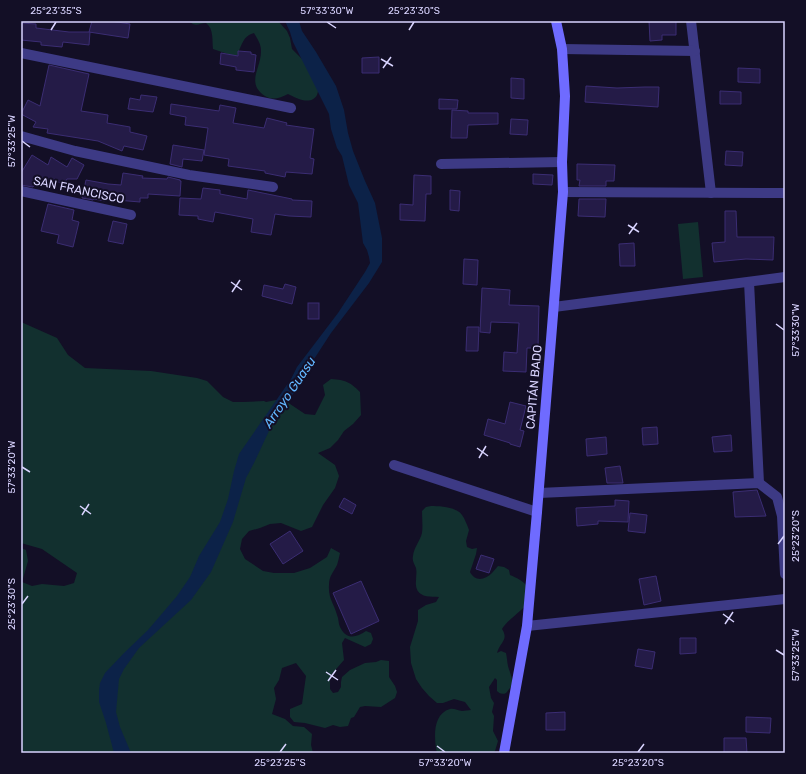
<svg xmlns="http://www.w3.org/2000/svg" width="806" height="774" viewBox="0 0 806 774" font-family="Rubik,sans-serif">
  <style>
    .green { fill: #12302f }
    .water { fill: #0c2248 }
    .building { fill: #241b47; stroke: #3b2d73 }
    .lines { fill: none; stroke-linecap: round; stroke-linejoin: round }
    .street { stroke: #3d3a85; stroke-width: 10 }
    .secondary { stroke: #6f6bff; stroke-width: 10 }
    .ticks { fill: none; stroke: #d9d4ff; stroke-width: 1.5 }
    .labels { text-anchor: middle; stroke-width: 4; stroke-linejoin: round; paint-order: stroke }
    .street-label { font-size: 12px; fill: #d9d4ff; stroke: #130f26 }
    .water-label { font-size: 13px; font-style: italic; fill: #62b6ff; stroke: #130f26 }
    .neatline { fill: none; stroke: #d9d4ff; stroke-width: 1.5 }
    .ticks-label { font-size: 10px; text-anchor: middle; fill: #d9d4ff }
  </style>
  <rect width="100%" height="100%" fill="#130f26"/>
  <g class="green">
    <path d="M 189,21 L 278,21 L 287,31 L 290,38 L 292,49 L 303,60 L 320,85 C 319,88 318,92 317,95 C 311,106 296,98 288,94 C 280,98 273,101 265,96 C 245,83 262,67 261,50 C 261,44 257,38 254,33 C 242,36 241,48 236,58 L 228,54 L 213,49 C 212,40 214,29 206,23 C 199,23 196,28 189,21 Z"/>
    <polygon points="698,222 703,277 683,279 678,224"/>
    <path d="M 21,322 L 57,338 L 68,355 L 85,368 L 151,371 L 197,378 L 207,381 L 223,397 L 233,402 L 243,402 L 264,401 L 266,402 L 276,400 L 287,402 L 305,414 L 315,415 L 325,395 L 323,385 L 331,379 C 346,380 350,382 360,392 L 361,415 L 353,424 L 344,431 L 338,440 L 330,448 L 318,453 L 335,465 L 339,476 L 335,488 L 323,505 L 312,527 L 301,531 L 281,523 L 270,524 L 260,528 L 249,531 L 242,539 L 240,549 L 245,559 L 263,571 L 274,573 L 294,573 L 310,568 L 327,557 L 331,548 L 340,553 C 339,557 338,562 337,565 C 333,573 329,576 329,585 C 328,599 334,603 337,615 C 339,619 338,623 340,627 C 346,640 356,638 366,631 L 371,633 L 373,639 L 371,644 L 365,647 L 345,638 L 342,643 L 344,660 L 330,676 L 330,689 L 333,693 L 338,692 L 341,687 L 341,682 L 342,677 L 350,670 L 365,663 L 376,662 L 381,660 L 389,661 L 389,677 L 395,686 L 397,692 L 395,698 L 381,707 L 365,706 L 360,707 L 354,717 L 351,718 L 348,726 L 340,727 L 333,725 L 325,728 L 305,723 L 294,722 L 290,717 L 290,709 L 302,704 L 306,676 L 296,663 L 282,668 L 279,680 L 274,688 L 276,699 L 272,714 L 285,719 L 293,726 L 304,727 L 312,734 L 311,745 L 313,753 L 21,753 L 21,548 L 26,550 L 28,561 L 22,582 L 32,586 L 42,584 L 64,586 L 74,583 L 77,573 L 42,549 L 21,543 Z"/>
    <path d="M 431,506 C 440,506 457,507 462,515 C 465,519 467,525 469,530 L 466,541 L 467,547 L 472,549 L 477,548 L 476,554 L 470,572 C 475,582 485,580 492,573 C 494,571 496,568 498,566 L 504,567 L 509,570 L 510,575 C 517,578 522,580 527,586 C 527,591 529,598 527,603 C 525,609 507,620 502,629 C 509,640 500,642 497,653 L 501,651 L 506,653 C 507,657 507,662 508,666 C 510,674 515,681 510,688 C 509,689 507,692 506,693 C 502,695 499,693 497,691 L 497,680 L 495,678 L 489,687 L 491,698 L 494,703 L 492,712 L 494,716 L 493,731 L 498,741 L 495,751 L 493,753 L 437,753 C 434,739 432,714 450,709 C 454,708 458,711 462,711 C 465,711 469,710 471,710 L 465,702 L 454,699 L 443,703 L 437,703 L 429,696 L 422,688 L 416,679 L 411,663 L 410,647 L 418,621 L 418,610 L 426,605 L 436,602 L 439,597 C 433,596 426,598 421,594 C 412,588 418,577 416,568 C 414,563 412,561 413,556 C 414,547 420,541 422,533 C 423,526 422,518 422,511 L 426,507 Z"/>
  </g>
  <polygon class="water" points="285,21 299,21 302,31 316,52 336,86 344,110 348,133 353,151 365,181 375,203 382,238 382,262 369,283 331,333 305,373 294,393 275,418 254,463 246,478 233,522 211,572 191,600 139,648 124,669 119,679 116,712 120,727 131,753 114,753 106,723 99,702 99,690 100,683 105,673 124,653 148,630 177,596 190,577 199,556 220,522 228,499 234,471 239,454 291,379 297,367 338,313 365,272 370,263 369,257 367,250 363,243 358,203 349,185 342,156 337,148 331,129 329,114 293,42 290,32"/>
  <g class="building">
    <polygon points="92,21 111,21 130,24 128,38 89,32"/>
    <polygon points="649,21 676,21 676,35 662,35 662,40 650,41"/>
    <polygon points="21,23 36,24 36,28 69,32 90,32 89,45 63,42 62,47 41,45 41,42 21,40"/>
    <polygon points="238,51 251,52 251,54 256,55 254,72 236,70 236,67 220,64 221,53 238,56"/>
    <polygon points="379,57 379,73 362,73 362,58"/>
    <polygon points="49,65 89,74 81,111 108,115 107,123 130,127 130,132 147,136 143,150 124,146 122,151 98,141 47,133 48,129 33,127 36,122 21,114 28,100 40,106"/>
    <polygon points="738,68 760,69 760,83 738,82"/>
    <polygon points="511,78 524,79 524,99 511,98"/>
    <polygon points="586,86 617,88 645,87 659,87 658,107 585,102"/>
    <polygon points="720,91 741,92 741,104 720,104"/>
    <polygon points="141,95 157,97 153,112 128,109 130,98 140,100"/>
    <polygon points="439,99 458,100 457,109 439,109"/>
    <polygon points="171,104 219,111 220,105 236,108 233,123 264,128 267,118 287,123 286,125 314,129 310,158 314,159 312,174 286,172 285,177 265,173 265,171 228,166 229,159 204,155 208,128 185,125 186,117 170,114"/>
    <polygon points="452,110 468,111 468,113 498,113 498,124 468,125 467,138 451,138"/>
    <polygon points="511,119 528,120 527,135 510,134"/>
    <polygon points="173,145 204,150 202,161 183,159 182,167 170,164"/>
    <polygon points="726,151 743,152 742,166 725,165"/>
    <polygon points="32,155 48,165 51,157 67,167 72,158 84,165 77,179 67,179 63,185 54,179 48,188 37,180 33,187 21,185 21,173"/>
    <polygon points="577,164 615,165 614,181 606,181 606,186 579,186 580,180 577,180"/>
    <polygon points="123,173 143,176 142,178 167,179 168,177 180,180 180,181 181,181 180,196 148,194 148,198 140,198 140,202 105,199 105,201 94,199 93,200 82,198 86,180 108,184 121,185"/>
    <polygon points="533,174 553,175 552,185 533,184"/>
    <polygon points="414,175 431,176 431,194 426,194 425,221 400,220 400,204 413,205"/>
    <polygon points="203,188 220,190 220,194 247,199 248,190 292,199 292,200 312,201 311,217 289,216 275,214 271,235 251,232 253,219 215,212 213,222 198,219 198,216 179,215 180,198 201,199"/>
    <polygon points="450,190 460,191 459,211 450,210"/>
    <polygon points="579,199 606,199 605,217 578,216"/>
    <polygon points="48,204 74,210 72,220 79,222 73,247 57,243 59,235 41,231"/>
    <polygon points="725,211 736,211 737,237 774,237 773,260 746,259 714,262 712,243 725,242"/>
    <polygon points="113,221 127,224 123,244 108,241"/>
    <polygon points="634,243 635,266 620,266 619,244"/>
    <polygon points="464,259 478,260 477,285 463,284"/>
    <polygon points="285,284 296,287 292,304 262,296 264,285 283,289"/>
    <polygon points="482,288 510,290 509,305 539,306 538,348 527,348 526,372 503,371 504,352 517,353 519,323 491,322 490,333 480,332"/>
    <rect x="308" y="303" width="11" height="16"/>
    <polygon points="467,327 479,327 478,351 466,351"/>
    <polygon points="510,402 526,406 520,430 524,431 520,447 510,444 510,443 484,435 488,419 505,424"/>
    <polygon points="657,427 658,444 643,445 642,428"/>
    <polygon points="731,435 732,451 714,452 712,437"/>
    <polygon points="606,437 607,454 587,456 586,439"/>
    <polygon points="620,466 623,483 607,483 605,468"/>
    <polygon points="757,490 766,516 735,517 733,492"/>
    <polygon points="344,498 356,505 352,514 339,507"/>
    <polygon points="615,500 629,501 628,522 598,521 598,524 577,526 576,508 615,506"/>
    <polygon points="630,513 647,515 645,533 628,531"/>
    <polygon points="290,531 303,551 283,564 270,544"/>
    <polygon points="481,555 494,559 489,573 476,569"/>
    <polygon points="656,576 661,601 644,605 639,579"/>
    <polygon points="361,581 379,621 351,634 333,593"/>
    <polygon points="680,638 696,638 696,653 680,654"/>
    <polygon points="638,649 655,652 652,669 635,666"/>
    <polygon points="565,712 565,730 546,730 546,713"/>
    <polygon points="746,717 771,718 770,733 746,732"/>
    <polygon points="724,738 746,738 747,753 724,753"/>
  </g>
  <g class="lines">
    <g class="street">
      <polyline points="691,21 711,193"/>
      <polyline points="562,49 695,51"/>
      <polyline points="21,53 291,108"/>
      <polyline points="21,136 75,151 189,175 273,187"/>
      <polyline points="441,164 562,162"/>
      <polyline points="21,191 131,215"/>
      <polyline points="563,192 785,193"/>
      <polyline points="749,282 759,483"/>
      <polyline points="554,307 785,277"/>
      <polyline points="394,465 537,512"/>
      <polyline points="539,493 759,483 777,497 782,516 785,574"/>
      <polyline points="527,626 785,599"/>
    </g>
    <polyline class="secondary" points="504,753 527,626 537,512 563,192 562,162 565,96 562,49 556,21"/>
  </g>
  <path class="ticks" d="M 327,22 L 336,28M 51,30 L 56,22M 409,30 L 414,22M 381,59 L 393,66M 383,68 L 391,57M 22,141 L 30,147M 628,225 L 639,232M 629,234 L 637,223M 231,282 L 242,290M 232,292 L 240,280M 776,324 L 784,330M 477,448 L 488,456M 479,458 L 486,446M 22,467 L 30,472M 80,506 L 91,514M 82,515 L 89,504M 778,544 L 784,536M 22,604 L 28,596M 723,614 L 734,622M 725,624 L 733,612M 776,650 L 784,655M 326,672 L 338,680M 328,681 L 336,670M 437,746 L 445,752M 280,752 L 286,744M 638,752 L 644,744"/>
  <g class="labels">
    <g class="street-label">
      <text transform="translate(79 190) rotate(12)" y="4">SAN FRANCISCO</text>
      <text transform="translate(534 387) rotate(-85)" y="4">CAPITÁN BADO</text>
    </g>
    <g class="water-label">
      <text transform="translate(289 392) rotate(-56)" y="5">Arroyo Guasu</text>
    </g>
  </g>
  <rect width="806" height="774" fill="none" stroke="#130f26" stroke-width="44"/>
  <rect x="22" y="22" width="762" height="730" class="neatline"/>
  <g class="ticks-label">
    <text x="56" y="14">25°23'35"S</text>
    <text x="327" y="14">57°33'30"W</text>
    <text x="414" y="14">25°23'30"S</text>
    <text transform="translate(11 141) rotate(-90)" y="4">57°33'25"W</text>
    <text transform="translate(795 330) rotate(-90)" y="4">57°33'30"W</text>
    <text transform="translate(11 467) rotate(-90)" y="4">57°33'20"W</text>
    <text transform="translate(795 536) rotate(-90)" y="4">25°23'20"S</text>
    <text transform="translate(11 604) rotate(-90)" y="4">25°23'30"S</text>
    <text transform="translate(795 655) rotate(-90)" y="4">57°33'25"W</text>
    <text x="280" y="766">25°23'25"S</text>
    <text x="445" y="766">57°33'20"W</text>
    <text x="638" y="766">25°23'20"S</text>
  </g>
</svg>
